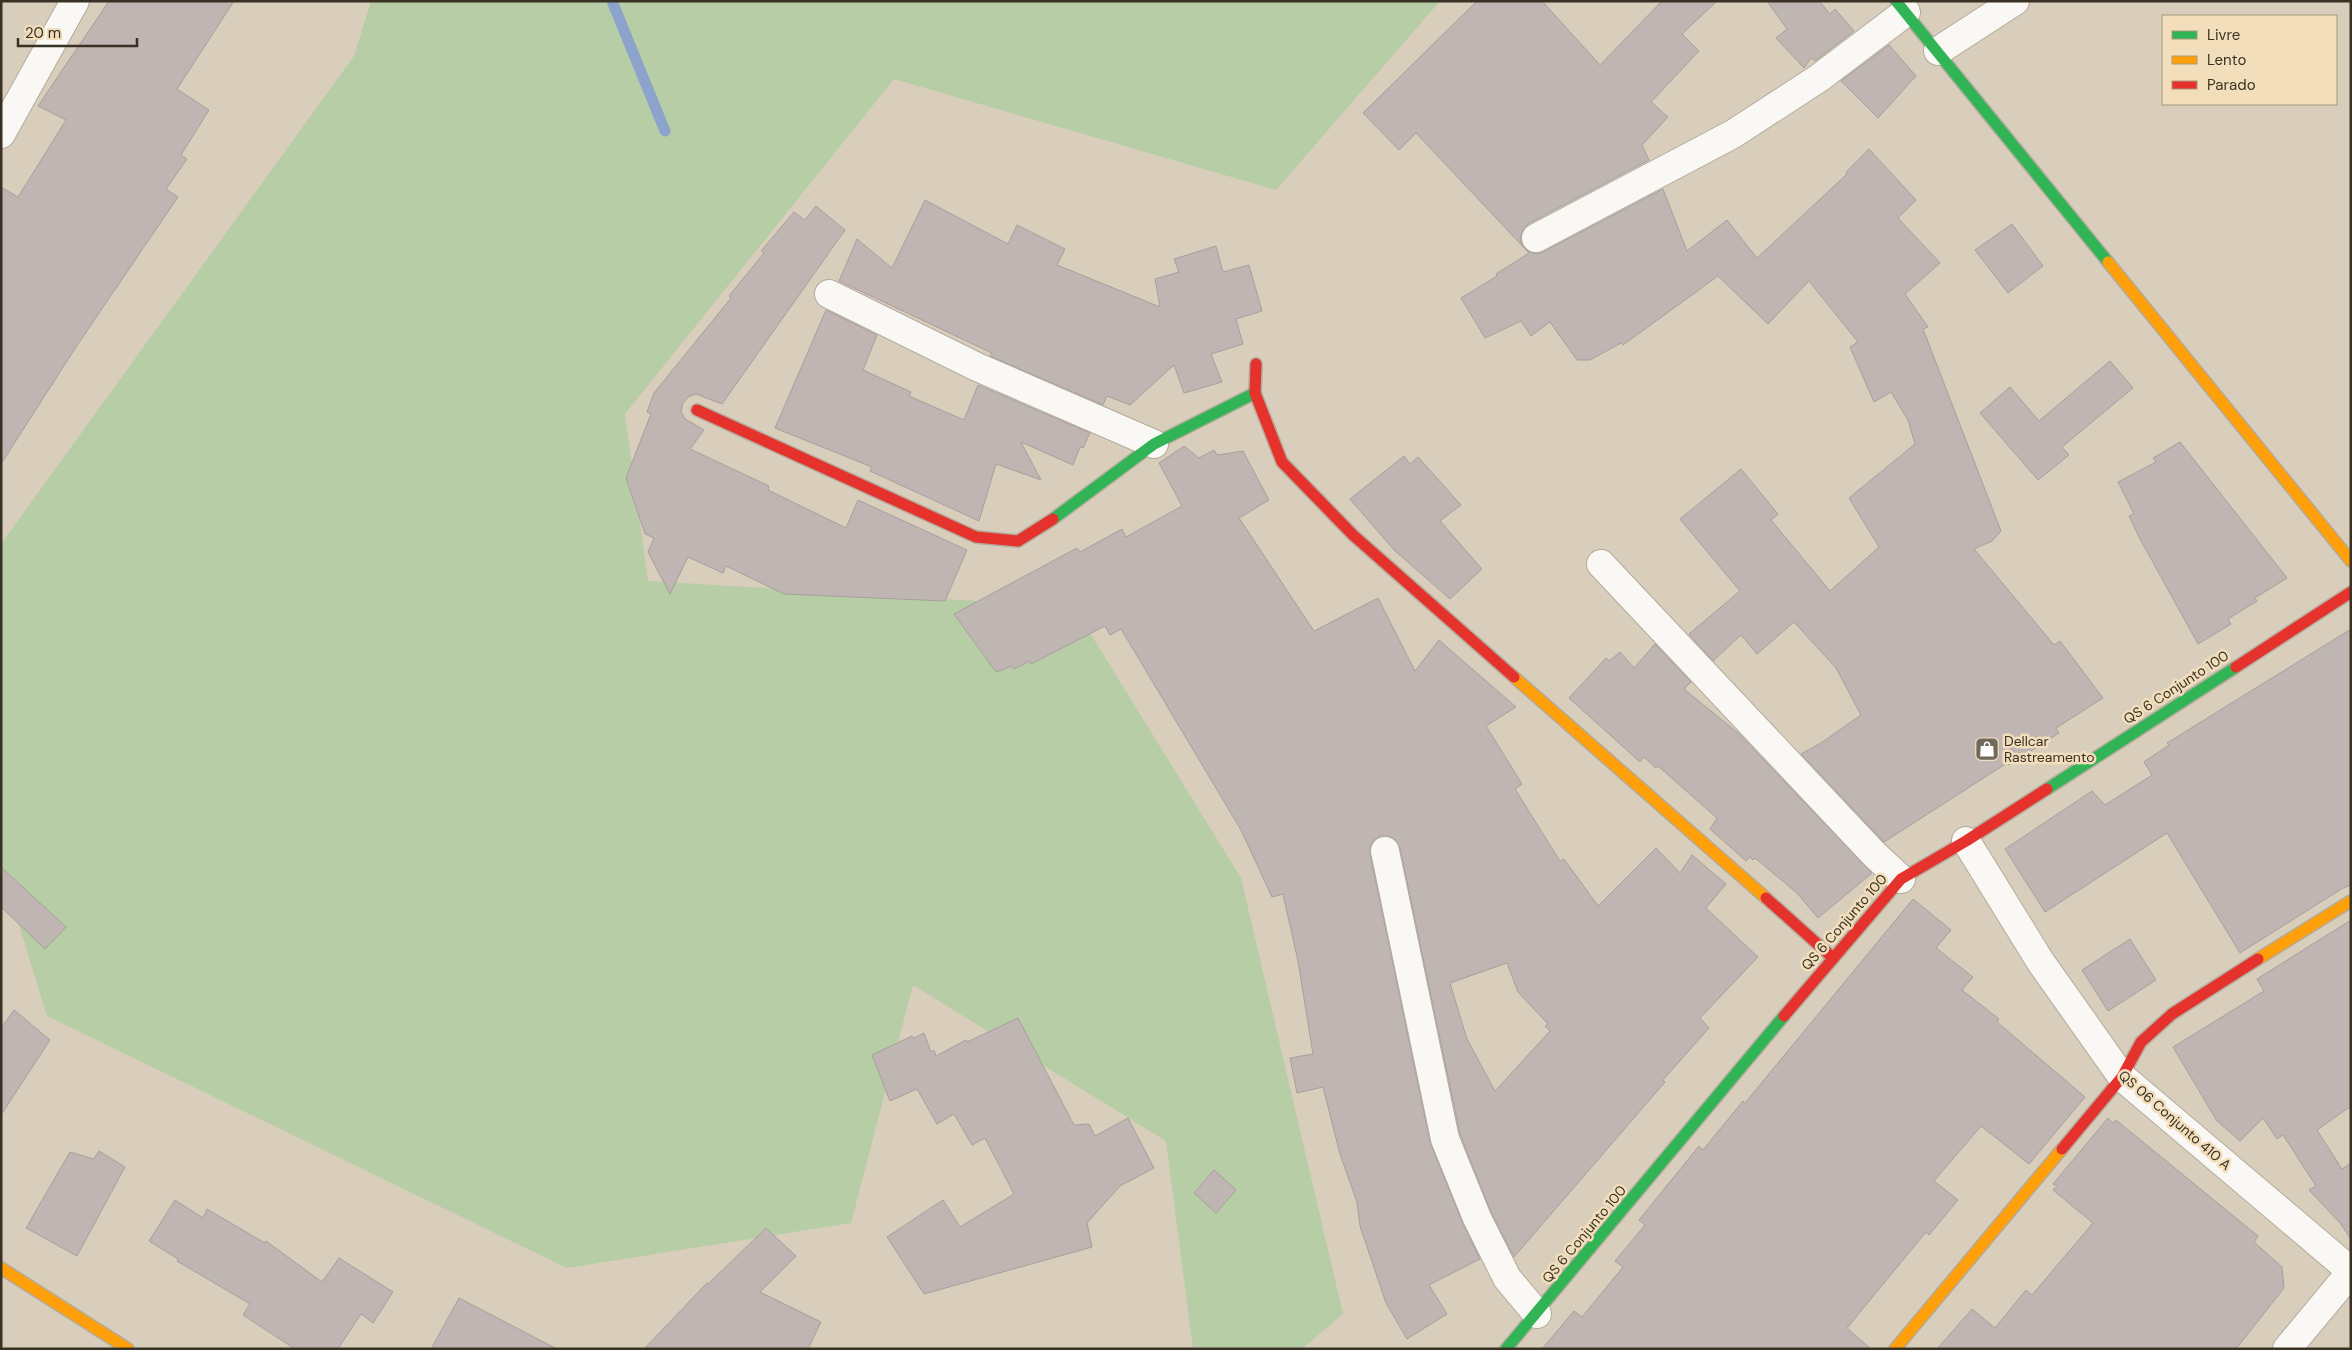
<svg xmlns="http://www.w3.org/2000/svg" width="2352" height="1350" viewBox="0 0 2352 1350" font-family="'DM Sans',sans-serif">
  <style>
    .green { fill: #b6cda5 }
    .lines { fill: none; stroke-linecap: round; stroke-linejoin: round }
    .stream { stroke: #8ca3cb; stroke-width: 11 }
    .building { fill: #bfb5b2; stroke: #a89f9c; fill-rule: evenodd }
    .street-casing { stroke: #b3ab9c; stroke-width: 30 }
    .fast-casing { stroke: #b3ab9c; stroke-width: 14 }
    .slow-casing { stroke: #b3ab9c; stroke-width: 14 }
    .jam-casing { stroke: #b3ab9c; stroke-width: 14 }
    .street { stroke: #f9f8f5; stroke-width: 28 }
    .fast { stroke: #30b455; stroke-width: 11 }
    .slow { stroke: #ff9f0a; stroke-width: 11 }
    .jam { stroke: #e5322d; stroke-width: 11 }
    .labels { text-anchor: middle; stroke-width: 5; stroke-linejoin: round; paint-order: stroke }
    .street-label { font-size: 14px; fill: #393224; stroke: #f2debb }
    .poi-label { font-size: 14px; fill: #393224; stroke: #f2debb; text-anchor: start }
  </style>
  <rect width="100%" height="100%" fill="#d8cebb"/>
  <polygon class="green" points="371,1 1440,1 1276,190 894,79 625,414 648,581 1074,607 1241,878 1343,1314 1302,1349 1193,1349 1166,1141 913,985 851,1223 567,1268 47,1016 1,866 1,544 354,56"/>
  <g class="lines">
    <polyline class="stream" points="612,1 665,131"/>
  </g>
  <g class="building">
    <polygon points="109,1 234,1 177,89 209,110 181,155 187,159 166,189 178,197 78,344 1,464 1,187 18,197 66,120 38,106"/>
    <polygon points="1477,1 1542,1 1600,65 1662,1 1717,1 1682,34 1699,51 1651,102 1668,117 1642,145 1649,160 1528,224 1523,230 1520,238 1522,246 1528,251 1536,254 1543,252 1663,189 1687,251 1727,220 1757,258 1847,174 1846,172 1869,149 1916,200 1898,218 1940,263 1905,294 1928,327 1923,329 2001,531 1992,541 1974,549 2054,645 2060,641 2103,698 2056,728 2059,733 2009,765 2007,763 1884,842 1801,754 1821,743 1861,715 1836,668 1794,622 1757,654 1741,635 1713,661 1689,634 1740,591 1680,519 1741,469 1778,514 1771,520 1830,591 1879,547 1849,498 1915,444 1908,420 1891,392 1874,402 1850,347 1858,342 1809,281 1768,324 1718,276 1623,345 1621,343 1590,360 1577,360 1550,322 1531,336 1521,321 1485,338 1461,298 1497,276 1496,274 1529,253 1416,133 1399,150 1363,113"/>
    <polygon points="1767,1 1819,1 1830,14 1835,9 1854,31 1815,61 1811,58 1804,68 1776,38 1787,29"/>
    <polygon points="1889,45 1916,76 1878,118 1841,81"/>
    <polygon points="925,200 1008,244 1017,225 1065,249 1057,265 1160,307 1155,279 1179,272 1174,259 1216,246 1223,272 1249,265 1262,311 1236,319 1243,344 1211,354 1222,382 1184,393 1174,365 1130,405 1107,396 1103,405 990,356 992,353 839,281 857,239 892,268"/>
    <polygon points="816,206 845,230 722,404 696,394 688,397 683,403 681,411 685,419 704,430 690,449 769,486 768,490 846,528 858,500 967,550 945,601 784,594 726,566 723,573 688,557 670,594 648,552 654,538 645,534 626,478 651,414 647,412 654,393 731,298 729,296 764,253 761,251 794,212 805,220"/>
    <polygon points="2012,224 2043,266 2008,293 1975,250"/>
    <polygon points="826,310 877,335 863,370 911,392 909,396 964,420 978,385 1090,433 1083,448 1080,447 1073,465 1021,442 1041,480 996,464 979,521 870,471 872,467 775,428"/>
    <polygon points="2110,361 2133,388 2062,447 2069,455 2038,480 1980,413 2010,387 2039,421"/>
    <polygon points="2180,442 2287,578 2255,598 2257,601 2228,619 2231,624 2198,644 2139,537 2129,516 2134,514 2118,482 2156,462 2153,458"/>
    <path d="M 1184,446 L 1199,458 L 1214,450 L 1217,455 L 1243,451 L 1269,500 L 1239,518 L 1314,631 L 1378,598 L 1415,671 L 1439,640 L 1516,707 L 1486,726 L 1522,784 L 1515,789 L 1560,861 L 1564,859 L 1598,906 L 1656,848 L 1680,873 L 1692,855 L 1726,884 L 1706,908 L 1758,957 L 1700,1018 L 1709,1028 L 1663,1080 L 1665,1082 L 1514,1257 L 1491,1212 L 1460,1134 L 1400,848 L 1396,840 L 1389,836 L 1381,836 L 1374,840 L 1370,847 L 1370,854 L 1430,1142 L 1463,1224 L 1480,1259 L 1429,1285 L 1447,1314 L 1407,1339 L 1386,1303 L 1360,1226 L 1357,1202 L 1340,1154 L 1323,1087 L 1297,1093 L 1290,1058 L 1313,1054 L 1298,961 L 1283,894 L 1272,897 L 1241,830 L 1121,629 L 1110,635 L 1105,626 L 1031,664 L 1030,661 L 1014,669 L 1012,666 L 996,672 L 954,614 L 1077,548 L 1080,552 L 1122,529 L 1126,537 L 1182,506 L 1159,463 ZM 1507,963 L 1518,992 L 1548,1024 L 1545,1026 L 1550,1031 L 1495,1091 L 1467,1039 L 1450,983 Z"/>
    <polygon points="1404,456 1410,464 1418,457 1461,505 1440,521 1482,569 1450,599 1394,550 1350,499"/>
    <polygon points="2351,629 2351,885 2343,888 2240,953 2167,833 2045,912 2005,849 2092,791 2105,805 2152,775 2144,762 2169,745 2167,743"/>
    <polygon points="1655,644 1691,682 1684,689 1738,733 1872,873 1818,918 1797,893 1755,858 1753,860 1750,857 1746,861 1710,829 1717,818 1658,766 1656,768 1644,757 1640,762 1569,698 1606,658 1609,661 1620,652 1634,668"/>
    <polygon points="1,867 66,927 45,949 1,907"/>
    <polygon points="1913,899 1951,930 1936,948 1973,977 1962,990 1999,1019 1997,1022 2085,1097 2029,1164 1981,1126 1934,1181 1958,1200 1929,1235 1926,1232 1847,1328 1871,1349 1542,1349 1574,1311 1582,1317 1623,1267 1615,1261 1645,1225 1639,1220 1699,1146 1703,1150 1743,1101 1745,1103"/>
    <polygon points="2351,920 2351,1106 2317,1130 2342,1169 2351,1163 2351,1239 2340,1223 2309,1190 2316,1186 2283,1135 2277,1139 2263,1118 2240,1141 2217,1121 2173,1047 2264,991 2257,979"/>
    <polygon points="2130,939 2156,980 2108,1011 2082,970"/>
    <polygon points="14,1010 50,1040 1,1115 1,1028"/>
    <polygon points="1018,1018 1074,1125 1089,1124 1095,1136 1128,1118 1154,1168 1120,1186 1087,1223 1092,1247 924,1294 887,1237 943,1200 960,1227 1014,1194 985,1138 972,1145 954,1114 937,1124 917,1089 890,1101 872,1055 912,1036 914,1038 924,1033 931,1052 934,1050 936,1056 966,1040 967,1042"/>
    <polygon points="2108,1118 2113,1123 2116,1120 2258,1236 2254,1242 2282,1267 2284,1288 2236,1349 1937,1349 1972,1309 1995,1328 2026,1290 2032,1295 2093,1223 2053,1190 2057,1186 2053,1184"/>
    <polygon points="99,1151 125,1167 77,1256 26,1228 70,1152 94,1159"/>
    <polygon points="1214,1170 1236,1190 1216,1213 1194,1193"/>
    <polygon points="175,1200 203,1218 207,1209 265,1243 266,1241 322,1282 339,1258 393,1292 373,1323 361,1314 338,1349 295,1349 243,1315 250,1304 177,1261 178,1259 149,1241"/>
    <polygon points="766,1228 796,1256 760,1292 821,1322 808,1349 644,1349 707,1283 708,1284"/>
    <polygon points="459,1298 557,1349 431,1349"/>
  </g>
  <g class="lines">
    <g class="street-casing">
      <g id="street">
        <polyline points="1938,51 2015,1"/>
        <polyline points="1,134 75,1"/>
        <polyline points="1536,238 1733,134 1819,78 1906,12"/>
        <polyline points="829,294 977,367 1154,444"/>
        <polyline points="1601,564 1874,854 1901,879"/>
        <polyline points="1966,841 2040,961 2122,1077 2351,1271"/>
        <polyline points="1385,851 1445,1139 1477,1218 1507,1278 1537,1314"/>
        <polyline points="2287,1349 2351,1272"/>
      </g>
    </g>
    <g class="fast-casing">
      <g id="fast">
        <polyline points="1896,1 2108,262"/>
        <polyline points="1053,519 1154,444 1255,393"/>
        <polyline points="2047,789 2236,667"/>
        <polyline points="1506,1349 1784,1016"/>
      </g>
    </g>
    <g class="slow-casing">
      <g id="slow">
        <polyline points="2108,262 2351,561"/>
        <polyline points="1514,677 1766,898"/>
        <polyline points="2258,959 2351,901"/>
        <polyline points="1,1268 128,1349"/>
        <polyline points="1895,1349 2062,1149"/>
      </g>
    </g>
    <g class="jam-casing">
      <g id="jam">
        <polyline points="1256,364 1255,393 1282,462 1353,535 1514,677"/>
        <polyline points="697,410 976,537 1018,541 1053,519"/>
        <polyline points="2236,667 2351,592"/>
        <polyline points="1766,898 1832,957"/>
        <polyline points="1784,1016 1901,879 1966,841 2047,789"/>
        <polyline points="2062,1149 2122,1077 2141,1042 2172,1014 2258,959"/>
      </g>
    </g>
    <use href="#street" class="street"/>
    <use href="#fast" class="fast"/>
    <use href="#slow" class="slow"/>
    <use href="#jam" class="jam"/>
  </g>
  <defs>
    <g id="shop-square" transform="scale(1.25)"><rect x="-9" y="-9" width="18" height="18" rx="4" fill="#716959" stroke="#f2debb"/><path d="M-5-2.5h2.3a2.7 3.5 0 0 1 5.4 0H5L5.5 6h-11ZM-1.5-2.5h3a1.5 2.3 0 0 0-3 0Z" fill="#fff"/></g>
  </defs>
  <g fill-rule="evenodd">
    <use href="#shop-square" x="1987" y="749"/>
  </g>
  <g class="labels">
    <g class="street-label">
      <text transform="translate(2176 687) rotate(-33)" y="5">QS 6 Conjunto 100</text>
      <text transform="translate(1844 922) rotate(-49)" y="5">QS 6 Conjunto 100</text>
      <text transform="translate(2175 1120) rotate(41)" y="5">QS 06 Conjunto 410 A</text>
      <text transform="translate(1584 1234) rotate(-50)" y="5">QS 6 Conjunto 100</text>
    </g>
    <g class="poi-label">
      <text x="2004" y="746">Dellcar<tspan x="2004" dy="16">Rastreamento</tspan></text>
    </g>
  </g>
  <rect width="2352" height="1350" fill="none" stroke="#393224" stroke-width="5"/>
  <rect x="2162" y="15" width="175" height="90" fill="#f2debb" stroke="#a8997f"/>
  <rect x="2172" y="31" width="25" height="8" fill="#30b455" stroke="#a8997f"/>
  <text x="2207" y="40" font-size="15" fill="#393224">Livre</text>
  <rect x="2172" y="56" width="25" height="8" fill="#ff9f0a" stroke="#a8997f"/>
  <text x="2207" y="65" font-size="15" fill="#393224">Lento</text>
  <rect x="2172" y="81" width="25" height="8" fill="#e5322d" stroke="#a8997f"/>
  <text x="2207" y="90" font-size="15" fill="#393224">Parado</text>
  <path d="M18 38v8h119v-8" fill="none" stroke="#393224" stroke-width="2.5"/>
  <text x="25" y="38" font-size="15" fill="#393224" stroke="#f2debb" stroke-width="4" paint-order="stroke">20 m</text>
</svg>
